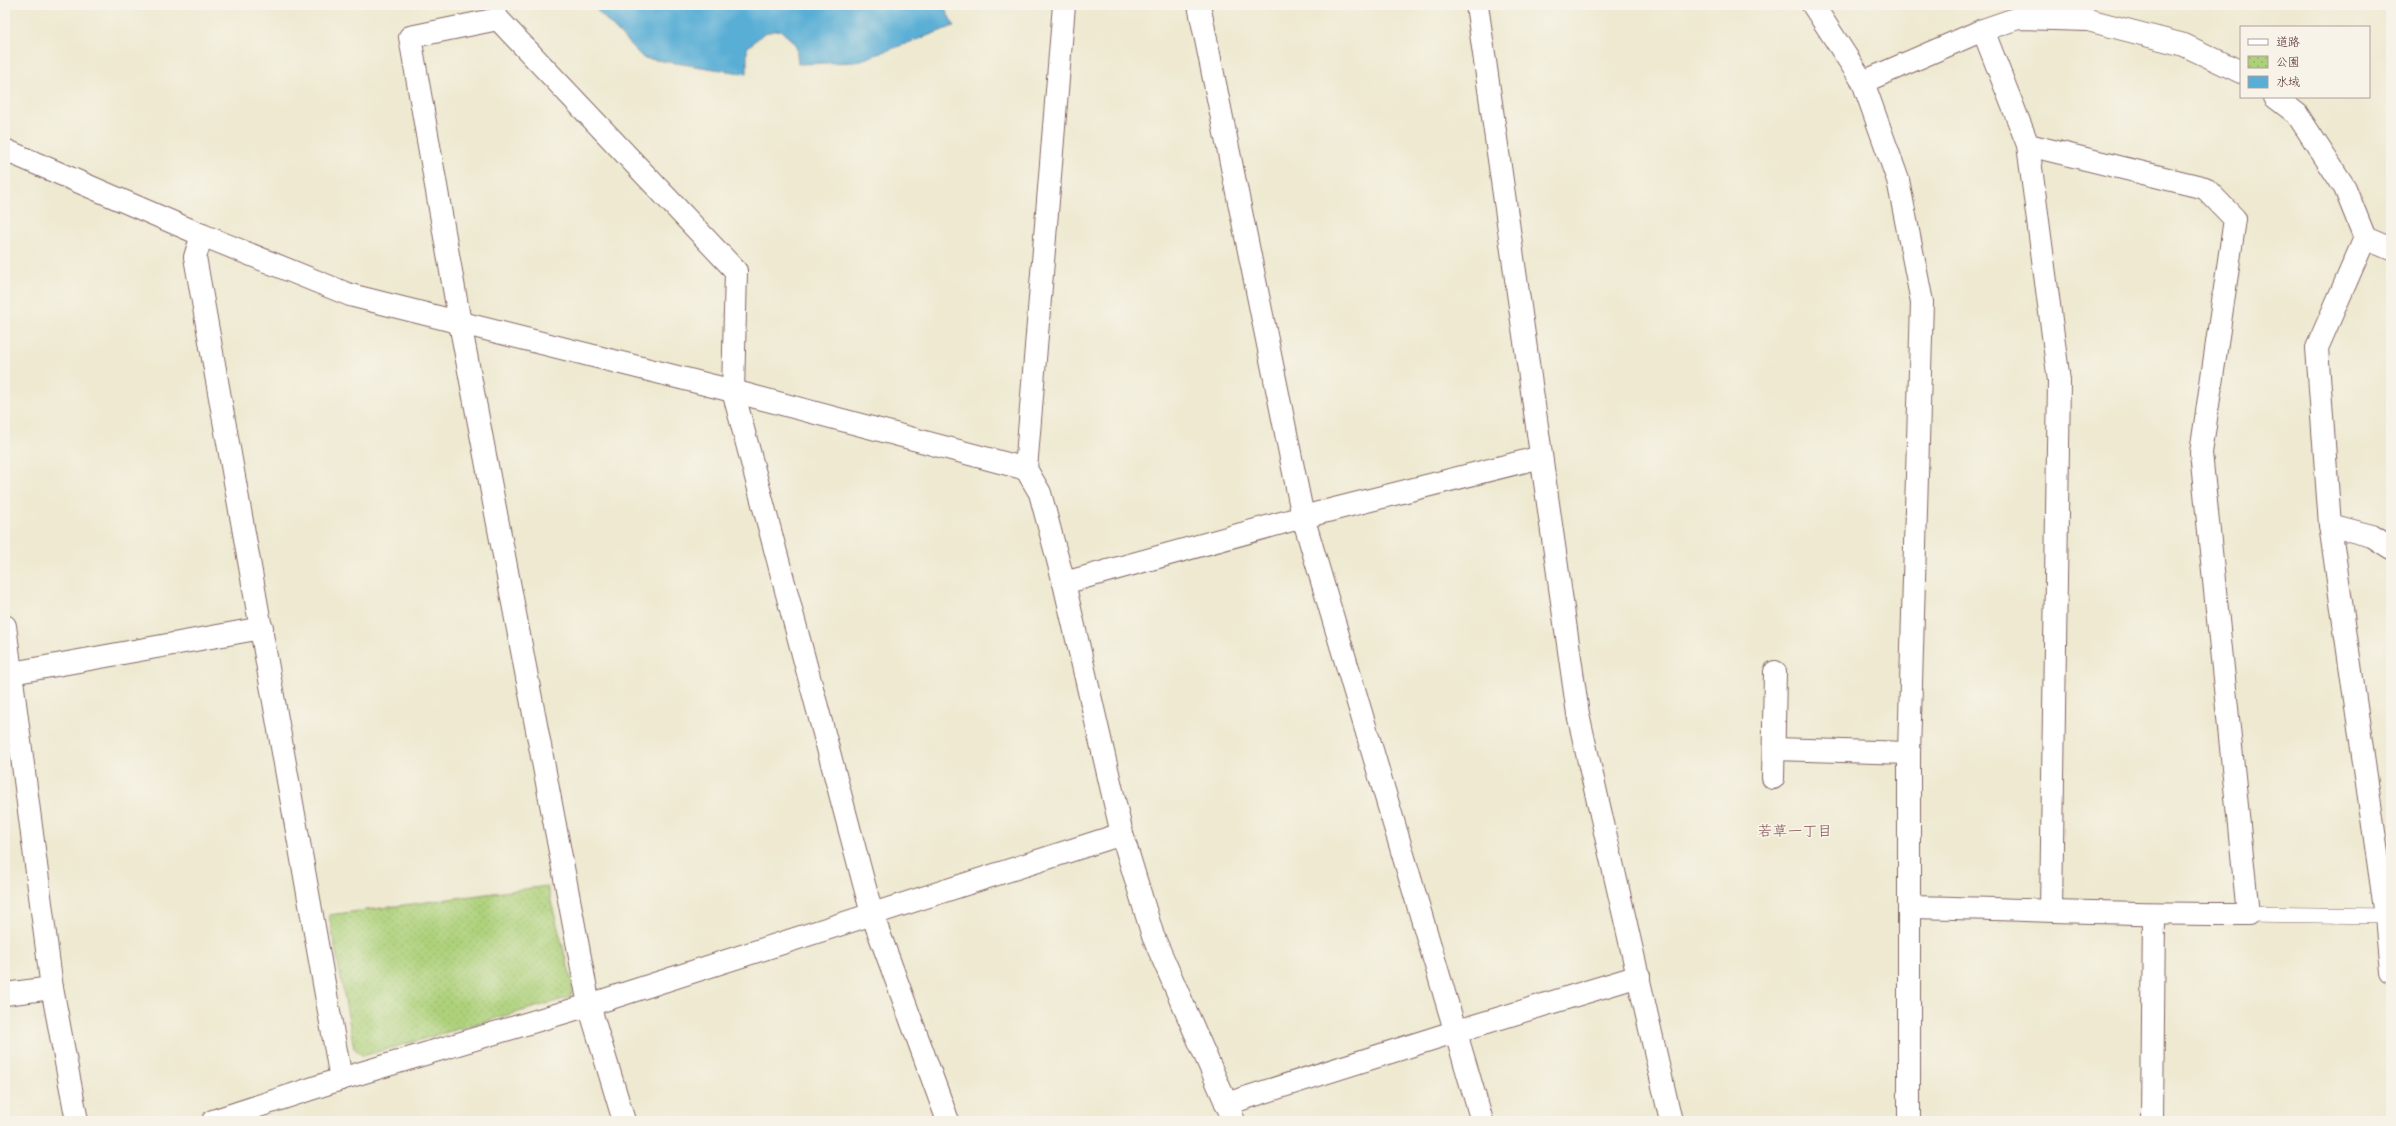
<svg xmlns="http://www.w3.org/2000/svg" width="2396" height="1126" viewBox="0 0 2396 1126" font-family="Dekko,'Klee One',sans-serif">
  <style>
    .park { fill: url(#park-dots); stroke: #7c7852 }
    .water { fill: #59aed5; stroke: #526680 }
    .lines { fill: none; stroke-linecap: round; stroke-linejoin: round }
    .service-casing { stroke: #836665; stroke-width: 16 }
    .minor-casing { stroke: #836665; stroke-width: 24 }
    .tertiary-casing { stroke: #836665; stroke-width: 24 }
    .service { stroke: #fff; stroke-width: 15 }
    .minor { stroke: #fff; stroke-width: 22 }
    .tertiary { stroke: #fff; stroke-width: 22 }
    .labels { text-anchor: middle; stroke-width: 3.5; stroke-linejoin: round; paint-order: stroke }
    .neighbourhood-label { font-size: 15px; fill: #835454; stroke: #f7f3e8 }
  </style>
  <defs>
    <pattern id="park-dots" width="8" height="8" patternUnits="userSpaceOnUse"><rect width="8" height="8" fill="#add17a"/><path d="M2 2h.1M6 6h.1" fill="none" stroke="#96b36a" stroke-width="1.8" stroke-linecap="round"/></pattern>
  </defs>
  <rect width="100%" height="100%" fill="#f7f3e8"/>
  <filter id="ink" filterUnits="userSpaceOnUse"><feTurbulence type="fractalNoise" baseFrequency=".025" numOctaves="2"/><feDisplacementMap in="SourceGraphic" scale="8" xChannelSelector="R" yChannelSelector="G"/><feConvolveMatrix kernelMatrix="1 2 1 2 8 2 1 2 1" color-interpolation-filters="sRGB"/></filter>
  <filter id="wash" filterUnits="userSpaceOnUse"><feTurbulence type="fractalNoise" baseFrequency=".012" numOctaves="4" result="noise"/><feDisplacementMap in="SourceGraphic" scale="16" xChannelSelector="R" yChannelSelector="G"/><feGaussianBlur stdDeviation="0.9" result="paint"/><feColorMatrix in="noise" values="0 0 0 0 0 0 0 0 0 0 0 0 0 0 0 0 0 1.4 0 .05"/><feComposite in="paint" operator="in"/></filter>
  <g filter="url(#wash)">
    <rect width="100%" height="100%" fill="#eee9d0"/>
    <polygon class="park" points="547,886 573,986 571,997 363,1056 354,1048 329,915"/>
    <polygon class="water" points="592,5 943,5 954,26 856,62 798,64 796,44 780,30 764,33 747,48 747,74 643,58"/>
  </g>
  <g filter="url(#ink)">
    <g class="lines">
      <g class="service-casing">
        <polyline id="service" points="2248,914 2386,916"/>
      </g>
      <g class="minor-casing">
        <g id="minor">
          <polyline points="1064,5 1026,469 1040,493 1064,583 1303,517 1541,457"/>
          <polyline points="1199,5 1303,517 1482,1121"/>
          <polyline points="1477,5 1578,714 1671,1121"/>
          <polyline points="1983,30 2028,145 2059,381 2051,910"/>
          <polyline points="1863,82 1983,30 2018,18 2088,20 2184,45 2241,72"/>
          <polyline points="2275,97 2297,114 2345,188 2365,238 2391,249"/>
          <polyline points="5,150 202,235 350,295 733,391 1026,469"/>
          <polyline points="202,235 195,257 341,1079"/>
          <polyline points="2365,238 2317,348 2330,525 2386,916 2391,972"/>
          <polyline points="2330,525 2372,536 2391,548"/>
          <polyline points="5,626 52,988 77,1121"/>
          <polyline points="12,673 262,628"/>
          <polyline points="1774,749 1909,753"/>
          <polyline points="1773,778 1775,672"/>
          <path d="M 1910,907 C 2022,909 2135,915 2248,914 L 2201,453 L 2235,219 L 2205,188 L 2028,145"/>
          <polyline points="5,994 52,988"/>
          <polyline points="1226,1104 1454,1032 1639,976"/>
          <polyline points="213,1121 341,1079 589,1005 1122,834"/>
          <polyline points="624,1121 589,1005 460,323 410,37 498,19 736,271 733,391 872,914 948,1121"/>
          <polyline points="2152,1121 2154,915"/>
        </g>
      </g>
      <g class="tertiary-casing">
        <g id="tertiary">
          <polyline points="1813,5 1863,82 1898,180 1922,302 1909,753 1909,1121"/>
          <polyline points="1064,583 1122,834 1153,936 1234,1121"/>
          <polyline points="2386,916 2391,917"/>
        </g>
      </g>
      <use href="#service" class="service"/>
      <use href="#minor" class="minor"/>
      <use href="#tertiary" class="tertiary"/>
    </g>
  </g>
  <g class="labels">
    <g class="neighbourhood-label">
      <text x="1795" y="836">若草一丁目</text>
    </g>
  </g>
  <rect width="2396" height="1126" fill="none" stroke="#f7f3e8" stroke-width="20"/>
  <rect x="2240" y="26" width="130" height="72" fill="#f7f3e8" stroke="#b29e9c"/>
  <rect x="2248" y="39" width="20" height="6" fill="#ffffff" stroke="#b29e9c"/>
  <text x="2276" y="46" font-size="12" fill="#4a1f2b">道路</text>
  <rect x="2248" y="56" width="20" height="12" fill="url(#park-dots)" stroke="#b29e9c"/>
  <text x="2276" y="66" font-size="12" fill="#4a1f2b">公園</text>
  <rect x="2248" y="76" width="20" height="12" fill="#59aed5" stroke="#b29e9c"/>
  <text x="2276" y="86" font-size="12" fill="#4a1f2b">水域</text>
</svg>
